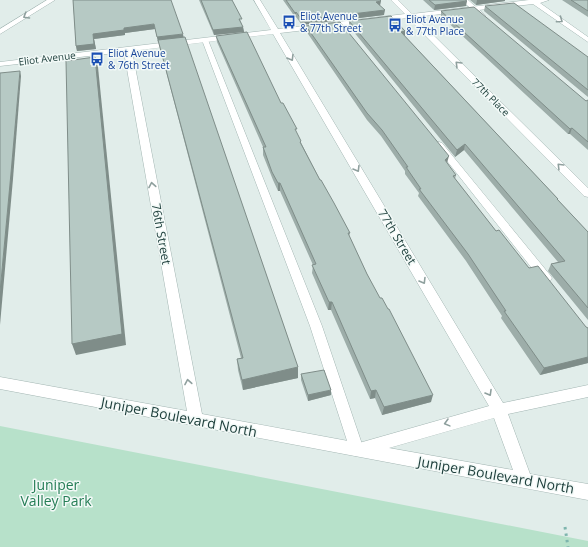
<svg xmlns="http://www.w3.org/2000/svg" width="588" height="547" viewBox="0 0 588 547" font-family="'Open Sans',sans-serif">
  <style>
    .green { fill: #b7e1ca }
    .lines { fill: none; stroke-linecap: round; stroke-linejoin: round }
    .lane-casing { stroke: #a3b6b3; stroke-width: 1 }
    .street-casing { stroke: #a3b6b3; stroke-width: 1 }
    .path { stroke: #7db5ad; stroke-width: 3; stroke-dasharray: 2.5 4; stroke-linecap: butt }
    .lane { fill: #fff; fill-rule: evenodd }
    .street { fill: #fff; fill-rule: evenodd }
    .wall { fill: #9dada9 }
    .shaded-wall { fill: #7f8d89 }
    .building { fill: #b6c9c4; stroke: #7f8d89 }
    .oneway { stroke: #8fa09e }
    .labels { text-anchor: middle; stroke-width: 3; stroke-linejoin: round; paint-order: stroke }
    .far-transit-label { font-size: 10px; fill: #164399; stroke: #f2f9f7; text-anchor: start }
    .far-street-label { font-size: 10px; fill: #1f403d; stroke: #f2f9f7 }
    .street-label { font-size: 12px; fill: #1f403d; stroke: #f2f9f7 }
    .near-street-label { font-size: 14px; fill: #1f403d; stroke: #f2f9f7 }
    .near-park-label { font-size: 14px; fill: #247d55; stroke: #f2f9f7 }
  </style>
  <rect width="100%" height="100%" fill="#e1edea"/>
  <polygon class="green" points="0,426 588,541 588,547 0,547"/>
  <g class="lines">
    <g class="lane-casing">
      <g id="lane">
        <polygon points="461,0 468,0 486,16 481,17"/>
        <polygon points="203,39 208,40 322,326 364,450 362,455 357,456 352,455 350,450 310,326 202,40"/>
        <polygon points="439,142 442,143 550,275 552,278 550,281 542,281 436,147 435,145 436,143"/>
      </g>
    </g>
    <g class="street-casing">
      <g id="street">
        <polygon points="47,0 55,0 0,34 0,29"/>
        <path d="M 254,0 L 260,0 L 278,29 L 405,14 L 391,0 L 398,0 L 412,14 L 529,0 L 549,0 L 540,3 L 588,37 L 588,42 L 533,4 L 415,17 L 588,188 L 588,197 L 584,196 L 408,18 L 280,33 L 503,403 L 588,385 L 588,397 L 508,414 L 530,474 L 588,484 L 588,500 L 0,389 L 0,377 L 187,411 L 124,52 L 0,66 L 0,62 L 271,30 ZM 273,34 L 489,406 L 359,443 L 202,414 L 132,51 ZM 494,418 L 513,470 L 389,448 Z"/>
      </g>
    </g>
    <polyline class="path" points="565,527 568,547"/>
    <use href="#lane" class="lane"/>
    <use href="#street" class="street"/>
  </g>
  <g class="wall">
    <polygon points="73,0 184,37 298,367 298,378 243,390 238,370 237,359 241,358 155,29 125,33 125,35 94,39 96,49 77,51 76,46"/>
    <polygon points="199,0 232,0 243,27 244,32 214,35"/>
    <polygon points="283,0 380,0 380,6 384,15 302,25 296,17 295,17"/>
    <polygon points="423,0 465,0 466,6 434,10"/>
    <polygon points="470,0 505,0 505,1 476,5"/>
    <polygon points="562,0 588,0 588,17"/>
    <polygon points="485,6 588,57 588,97 484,11"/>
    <polygon points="441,11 586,101 588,100 588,150 570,134 568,134 441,16"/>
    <polygon points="349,21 405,31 405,36 558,199 558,200 588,232 588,320 548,271 551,264 558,262 464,150 455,157 349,26"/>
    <polygon points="306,26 447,163 456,175 455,179 496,231 529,268 586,327 588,328 588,363 540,375 501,318 502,316 466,261 418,196 419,193 405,174 405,171 381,136 367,120 306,31"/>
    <polygon points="216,36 281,103 320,180 350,233 349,236 367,274 431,402 382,415 375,398 370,399 331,310 328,310 312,273 313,265 280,191 278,191 273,180 263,155 263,147 217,42"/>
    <polygon points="301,374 331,395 308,401 301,380"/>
  </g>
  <g class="shaded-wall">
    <polygon points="477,0 505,0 505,1 476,5"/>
    <polygon points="381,1 380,6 376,2"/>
    <polygon points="467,1 466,6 434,10 435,5"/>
    <polygon points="385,10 384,15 302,25 302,20"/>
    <polygon points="296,12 296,17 295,17 295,13"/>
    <polygon points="154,24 155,29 125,33 125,35 94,39 96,49 77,51 76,46 93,34 124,28"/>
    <polygon points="243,27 244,32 214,35 213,30"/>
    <polygon points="405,31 405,37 401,32"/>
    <polygon points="183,34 184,39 158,42 157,37"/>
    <polygon points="95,57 98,67 126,345 76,355 72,344"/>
    <polygon points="20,71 21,76 13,179 0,325 0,292"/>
    <polygon points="572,128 570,134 568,134 570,129"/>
    <polygon points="465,144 464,150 455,157 457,150"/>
    <polygon points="449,156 447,163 445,160"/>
    <rect x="278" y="183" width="2" height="8"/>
    <polygon points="329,302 332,302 331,310 328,310"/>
    <polygon points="588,357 588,363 540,375 544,368"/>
    <polygon points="298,367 298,378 243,390 242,380"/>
    <polygon points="331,390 331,395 308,401 308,395"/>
    <polygon points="376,390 375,398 370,399 371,391"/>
    <polygon points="433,395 431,402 382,415 384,407"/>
  </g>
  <g class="building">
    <polygon points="73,0 171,0 183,34 157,37 154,24 124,28 124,30 93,34 94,44 76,46"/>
    <polygon points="201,0 232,0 242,19 239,19 243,27 213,30"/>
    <polygon points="286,0 380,0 381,1 376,2 385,10 302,20 296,12 295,13"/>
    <polygon points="429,0 465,0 467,1 435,5"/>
    <polygon points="571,0 588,0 588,11"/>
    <polygon points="514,3 588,57 588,90 485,6"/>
    <polygon points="474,7 586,101 588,100 588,142 572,128 570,129 441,11"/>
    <polygon points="391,16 405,31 401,32 558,199 557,199 588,232 588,308 551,264 565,261 465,144 457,150 349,21"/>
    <polygon points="340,22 449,156 445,160 456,175 453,176 496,231 499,230 529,268 538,266 586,327 588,328 588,357 544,368 504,311 506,311 468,254 419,189 421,189 406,167 408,167 382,130 367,113 306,26"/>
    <polygon points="247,32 281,103 283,103 297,129 295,129 301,141 300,142 320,180 321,180 334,203 350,233 348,233 367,274 380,298 382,298 388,309 389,309 433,395 384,407 376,390 371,391 332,302 329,302 312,265 316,264 280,183 278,183 272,172 263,147 266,147 216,36"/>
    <polygon points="185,37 298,367 242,380 237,359 243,358 158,40"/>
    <polygon points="95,57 122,334 72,344 66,61"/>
    <polygon points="20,71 11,173 0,292 0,73"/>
    <polygon points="324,370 331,390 308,395 301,374"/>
  </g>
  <defs><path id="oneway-chevron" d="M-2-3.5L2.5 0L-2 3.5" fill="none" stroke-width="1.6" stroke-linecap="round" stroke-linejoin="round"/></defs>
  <g class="oneway">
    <use href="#oneway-chevron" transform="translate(26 16) rotate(149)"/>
    <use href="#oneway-chevron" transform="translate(560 20) rotate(35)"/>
    <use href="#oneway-chevron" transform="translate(291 58) rotate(59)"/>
    <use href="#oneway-chevron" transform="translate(458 64) rotate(-135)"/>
    <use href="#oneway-chevron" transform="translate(560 166) rotate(-135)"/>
    <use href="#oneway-chevron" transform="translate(357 169) rotate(59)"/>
    <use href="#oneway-chevron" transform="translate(152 185) rotate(-100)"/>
    <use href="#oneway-chevron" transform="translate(423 281) rotate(59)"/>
    <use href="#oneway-chevron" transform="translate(188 382) rotate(-100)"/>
    <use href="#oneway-chevron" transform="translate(489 393) rotate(60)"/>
    <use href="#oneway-chevron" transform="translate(447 423) rotate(165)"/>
  </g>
  <defs>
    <g id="bus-bare" transform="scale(1.08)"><path d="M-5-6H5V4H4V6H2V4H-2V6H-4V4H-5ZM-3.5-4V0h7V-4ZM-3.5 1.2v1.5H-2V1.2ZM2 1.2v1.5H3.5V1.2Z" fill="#1a4fb4" stroke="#f2f9f7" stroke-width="2.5" paint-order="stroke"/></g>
  </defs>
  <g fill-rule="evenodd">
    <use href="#bus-bare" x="289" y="22"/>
    <use href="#bus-bare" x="395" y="25"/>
    <use href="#bus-bare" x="97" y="59"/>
  </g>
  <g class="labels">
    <g class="far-transit-label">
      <text x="300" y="20">Eliot Avenue<tspan x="300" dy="12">&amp; 77th Street</tspan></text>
      <text x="406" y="23">Eliot Avenue<tspan x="406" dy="12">&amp; 77th Place</tspan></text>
      <text x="108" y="57">Eliot Avenue<tspan x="108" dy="12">&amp; 76th Street</tspan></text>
    </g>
    <g class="far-street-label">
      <text transform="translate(47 58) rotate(-7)" y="4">Eliot Avenue</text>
      <text transform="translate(491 97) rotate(45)" y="4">77th Place</text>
    </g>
    <g class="street-label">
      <text transform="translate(161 234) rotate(80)" y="4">76th Street</text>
      <text transform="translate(397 237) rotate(59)" y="4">77th Street</text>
    </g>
    <g class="near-street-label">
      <text transform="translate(179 417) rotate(11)" y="5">Juniper Boulevard North</text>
      <text transform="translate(496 475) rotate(10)" y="5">Juniper Boulevard North</text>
    </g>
    <g class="near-park-label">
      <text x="56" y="490">Juniper<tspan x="56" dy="16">Valley Park</tspan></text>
    </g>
  </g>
</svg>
